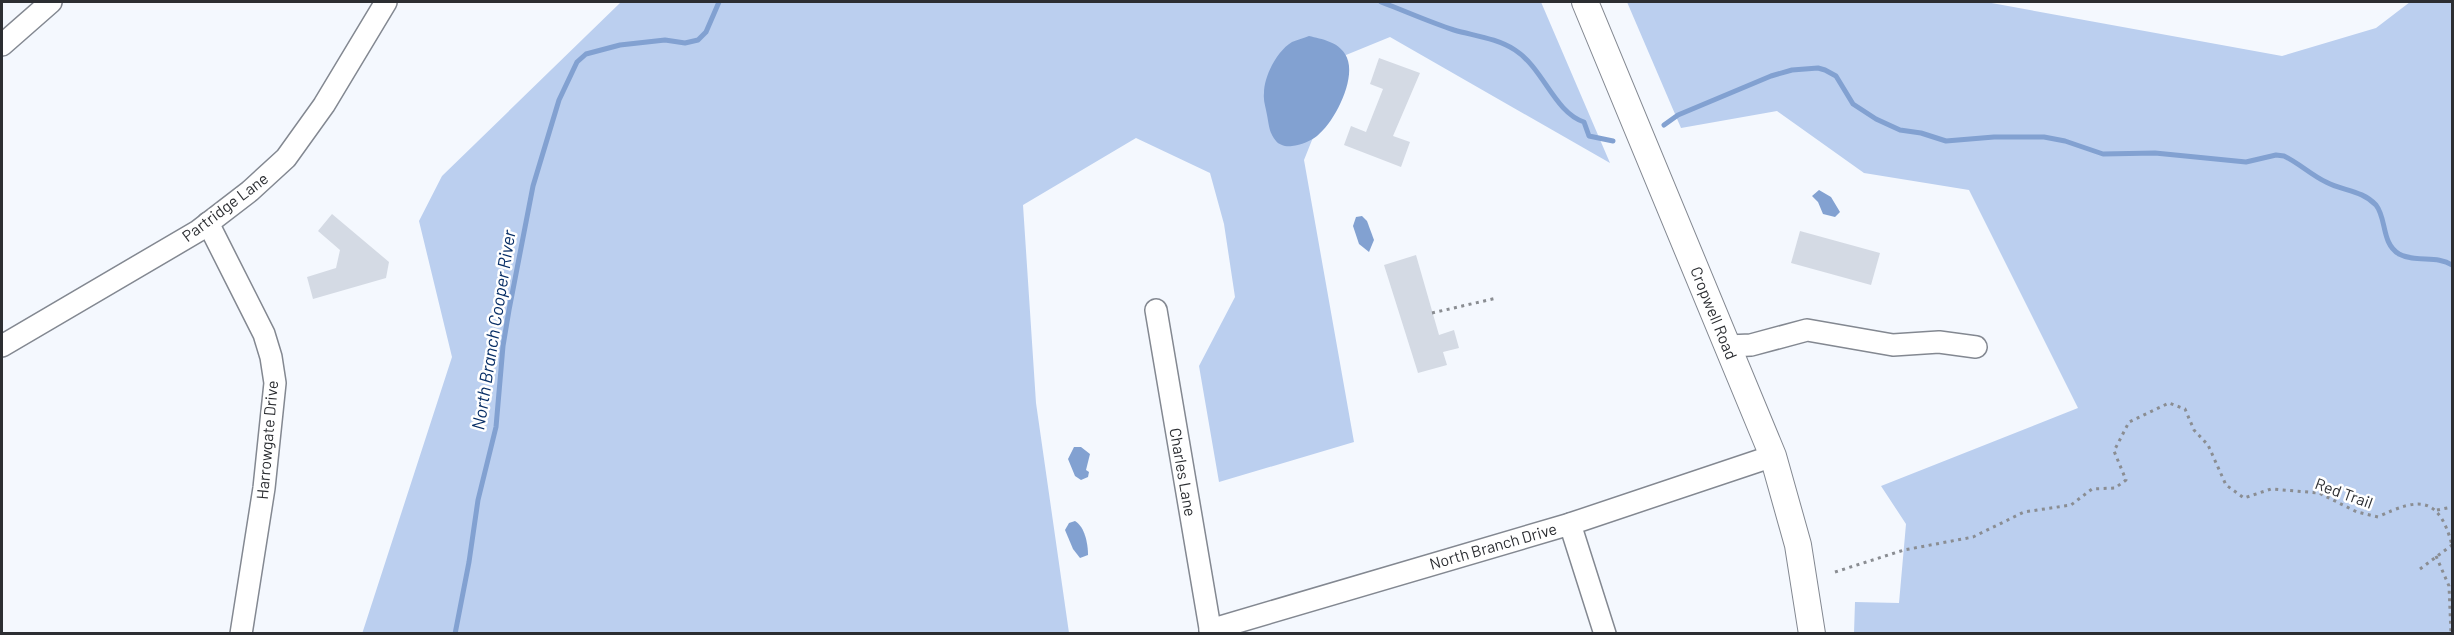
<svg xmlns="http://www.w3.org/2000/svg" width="2454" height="635" viewBox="0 0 2454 635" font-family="Barlow,sans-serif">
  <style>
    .green { fill: #bbcfef }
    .water { fill: #82a1d1 }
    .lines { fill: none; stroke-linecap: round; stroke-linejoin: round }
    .stream { stroke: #82a1d1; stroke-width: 5 }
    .building { fill: #d4dae4 }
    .minor-casing { stroke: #838891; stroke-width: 24 }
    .tertiary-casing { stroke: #838891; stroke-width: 28 }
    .path { stroke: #8a8d92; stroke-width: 3; stroke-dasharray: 3 4.5; stroke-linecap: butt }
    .minor { stroke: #fff; stroke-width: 21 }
    .tertiary { stroke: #fff; stroke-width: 26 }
    .labels { text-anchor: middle; stroke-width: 5; stroke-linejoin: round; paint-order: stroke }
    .street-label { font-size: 16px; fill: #2c2e32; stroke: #fff }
    .water-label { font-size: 18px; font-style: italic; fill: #072e66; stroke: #fff }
  </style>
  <rect width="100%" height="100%" fill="#f4f8fe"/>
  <g class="green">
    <polygon points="621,2 1541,2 1610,163 1390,37 1346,55 1304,160 1354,442 1219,482 1199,366 1235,297 1224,224 1210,173 1136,138 1023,205 1036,403 1069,633 362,634 452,357 419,221 442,176"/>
    <polygon points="1627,2 1986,2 2282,56 2376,28 2410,2 2452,2 2452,633 1854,633 1855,602 1899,603 1906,524 1881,486 2078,408 1969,190 1864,173 1777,111 1681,128"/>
  </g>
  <g class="water">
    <path d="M 1309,36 C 1322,39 1338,42 1345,54 C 1359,75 1335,122 1317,136 C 1311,141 1301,145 1292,146 C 1286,147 1279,145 1276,141 C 1269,133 1269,125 1267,115 C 1266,108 1263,101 1264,93 C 1264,76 1277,51 1292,42 C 1297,40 1304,38 1309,36 Z"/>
    <polygon points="1819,190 1831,197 1840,212 1835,217 1823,214 1818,202 1812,196"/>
    <polygon points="1362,216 1367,221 1374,240 1369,252 1359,244 1353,226 1356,217"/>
    <polygon points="1074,447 1081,447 1090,454 1086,470 1089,472 1088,477 1081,480 1075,476 1068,459"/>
    <path d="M 1075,521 C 1085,527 1088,544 1088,555 L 1080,558 L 1073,549 L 1065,530 L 1069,523 Z"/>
  </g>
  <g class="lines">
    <g class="stream">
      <path d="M 1381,2 C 1405,11 1429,22 1454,30 C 1475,36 1496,38 1515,50 C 1544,69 1554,112 1584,122 L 1589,136 L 1613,141"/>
      <path d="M 1664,125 L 1678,115 L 1771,76 L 1792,70 L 1818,68 L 1825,70 L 1836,76 L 1853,104 L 1876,119 L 1900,130 L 1921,133 L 1946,141 L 1994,137 L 2044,137 L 2065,141 L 2103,154 L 2155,153 L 2246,162 L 2276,155 L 2284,156 C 2299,163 2311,175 2326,182 C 2343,191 2362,190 2376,205 C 2387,219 2381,243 2399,254 C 2416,263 2437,255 2452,265"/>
      <polyline points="455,634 469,562 478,500 496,427 503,346 509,310 533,186 559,100 577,62 586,54 620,45 665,40 685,43 698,40 706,32 719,2"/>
    </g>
  </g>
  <g class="building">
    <polygon points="1379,58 1420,73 1393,136 1410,142 1401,167 1344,145 1351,126 1366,132 1383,89 1370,84"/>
    <polygon points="332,214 389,262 386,278 313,299 307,277 336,268 340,250 318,231"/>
    <polygon points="1800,231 1880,253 1871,285 1791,263"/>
    <polygon points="1416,255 1439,335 1454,330 1459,348 1443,352 1447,365 1418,373 1384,265"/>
  </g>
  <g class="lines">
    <g class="minor-casing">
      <g id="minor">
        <polyline points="2,45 51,2"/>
        <polyline points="208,223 264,334 271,357 275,383 264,488 241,634"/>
        <polyline points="1156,310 1211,634"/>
        <polyline points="2,346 198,231 250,191 286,158 324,105 386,2"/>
        <polyline points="1728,346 1751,345 1807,330 1893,345 1939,342 1976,347"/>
        <polyline points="1570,524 1605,634"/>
        <polyline points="1210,630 1570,524 1773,456"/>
      </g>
    </g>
    <g class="tertiary-casing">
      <polyline id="tertiary" points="1585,2 1773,456 1798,545 1812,634"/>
    </g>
    <g class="path">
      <polyline points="1432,313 1497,298"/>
      <polyline points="2437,510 2452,507"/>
      <polyline points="2436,556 2449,586 2451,634"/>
      <polyline points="2420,569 2452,545"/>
      <path d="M 1835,572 L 1904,550 L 1973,537 L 2024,512 L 2071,505 L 2092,489 L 2115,488 L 2126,480 L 2114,451 L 2129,422 L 2169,403 L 2185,409 L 2194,430 L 2208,445 L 2226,485 L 2244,498 L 2271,489 L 2319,493 L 2357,512 L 2378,517 C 2419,497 2439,496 2452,545"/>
    </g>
    <use href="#minor" class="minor"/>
    <use href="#tertiary" class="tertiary"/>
  </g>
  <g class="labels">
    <g class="street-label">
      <text transform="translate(225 207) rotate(-37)" y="6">Partridge Lane</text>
      <text transform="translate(1714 313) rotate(68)" y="6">Cropwell Road</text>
      <text transform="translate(267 440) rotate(-85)" y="6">Harrowgate Drive</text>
      <text transform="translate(1183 472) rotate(80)" y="6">Charles Lane</text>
      <text transform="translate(2344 493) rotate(20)" y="6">Red Trail</text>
      <text transform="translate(1493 546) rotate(-16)" y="6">North Branch Drive</text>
    </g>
    <g class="water-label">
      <text transform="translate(494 330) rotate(-81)" y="6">North Branch Cooper River</text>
    </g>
  </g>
  <rect width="2454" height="635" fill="none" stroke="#2c2e32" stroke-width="6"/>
</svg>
